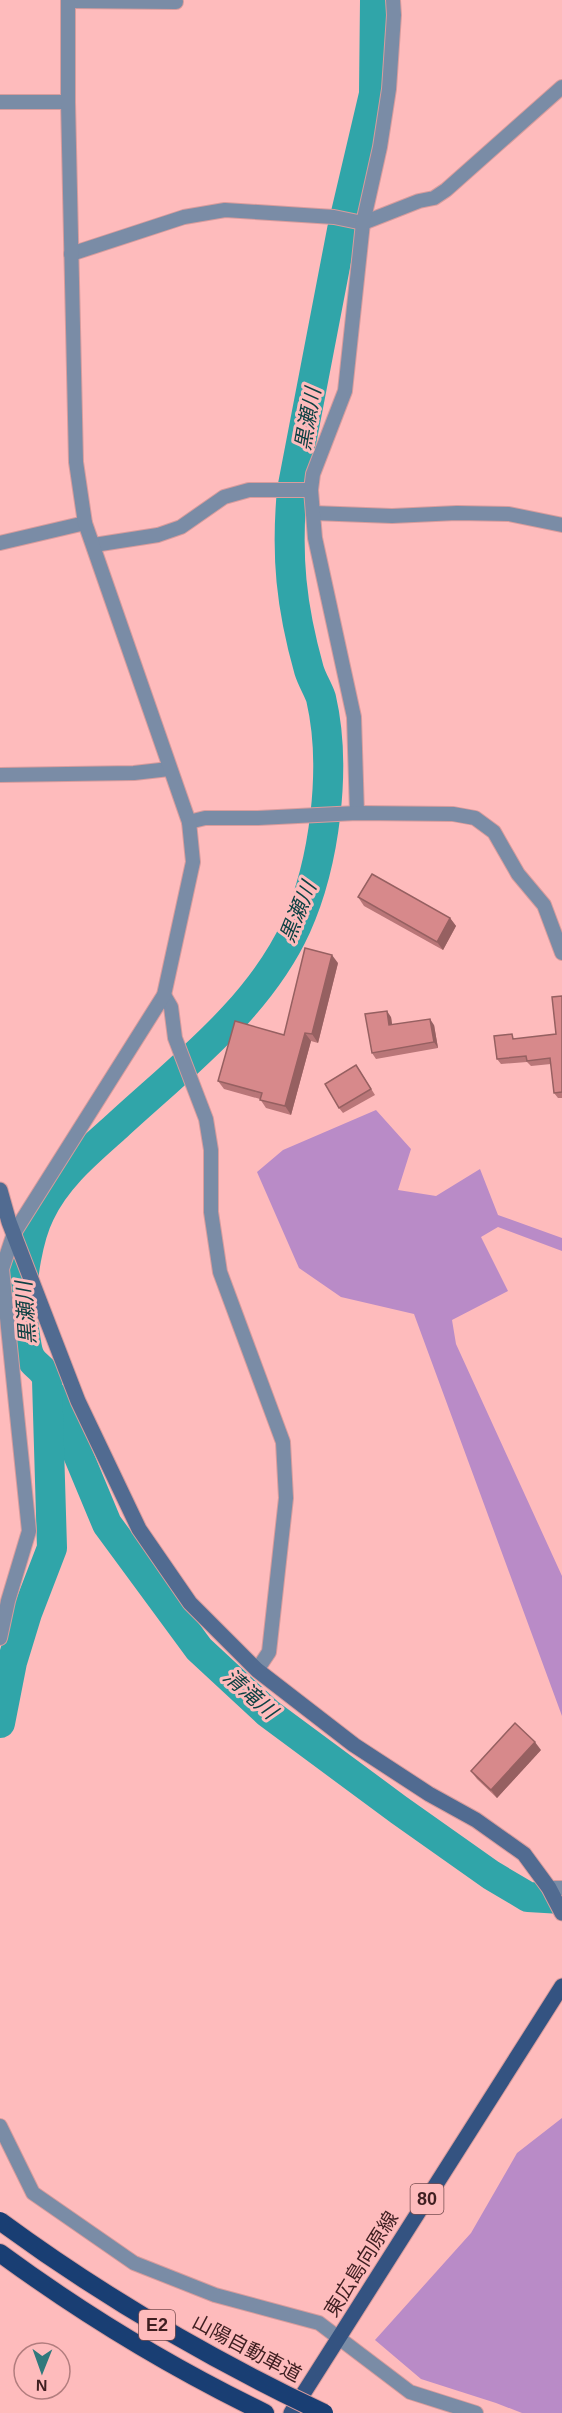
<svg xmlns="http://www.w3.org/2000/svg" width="562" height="2413" viewBox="0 0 562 2413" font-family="Arial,'Noto Sans JP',sans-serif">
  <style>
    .forest { fill: #b98bc7 }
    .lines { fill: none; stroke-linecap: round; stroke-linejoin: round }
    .river { stroke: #30a5a9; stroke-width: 30 }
    .street-casing { stroke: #d89c9d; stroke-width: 16 }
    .secondary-casing { stroke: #d89c9d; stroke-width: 17 }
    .primary-casing { stroke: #d89c9d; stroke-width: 17 }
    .highway-casing { stroke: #d89c9d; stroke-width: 20 }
    .street { stroke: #7a8ca6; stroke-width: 14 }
    .secondary { stroke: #516b91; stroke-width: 15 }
    .primary { stroke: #345381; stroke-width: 15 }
    .highway { stroke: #193e73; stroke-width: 18 }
    .highway-bridge-casing { stroke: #d89c9d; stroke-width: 20; stroke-linecap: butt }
    .highway-bridge { stroke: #193e73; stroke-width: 18 }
    .wall { fill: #b97678 }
    .shaded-wall { fill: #966061 }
    .building { fill: #d7898b; stroke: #966061; stroke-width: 1.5 }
    .labels { text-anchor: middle; stroke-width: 6; stroke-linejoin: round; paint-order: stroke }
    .shield { fill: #febbbc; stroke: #784e50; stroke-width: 1.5 }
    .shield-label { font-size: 18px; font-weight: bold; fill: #3f1f21 }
    .street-label { font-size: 20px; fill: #3f1f21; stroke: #febbbc }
    .water-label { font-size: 21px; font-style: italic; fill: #0e4143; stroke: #febbbc }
  </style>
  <rect width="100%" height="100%" fill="#febbbc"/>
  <g class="forest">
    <polygon points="376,1110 411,1149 398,1190 436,1196 480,1169 498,1215 562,1238 562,1251 498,1227 481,1237 508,1291 452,1320 456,1344 562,1576 562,1716 414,1314 341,1297 299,1268 257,1172 283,1150"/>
    <polygon points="562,2118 562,2413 522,2413 496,2403 421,2379 375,2340 471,2233 517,2153"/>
  </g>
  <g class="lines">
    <g class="river">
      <polyline points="54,1397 107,1524 199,1649 268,1713 399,1810 491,1875 528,1897 562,1899"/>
      <path d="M 0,1723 L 12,1662 L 27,1613 L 52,1548 L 47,1380 C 45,1368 35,1367 30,1357 C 26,1350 22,1315 22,1307 C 21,1280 28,1237 40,1213 C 57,1177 88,1152 117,1126 C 181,1067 259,1008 296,927 C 325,863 337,767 321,698 C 318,689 312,680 309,670 C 291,606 286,556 292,490 L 342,230 L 374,94 L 375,0"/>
    </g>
    <g class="street-casing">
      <g id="street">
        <polyline points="68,1 176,2"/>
        <polyline points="0,102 68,102"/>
        <polyline points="71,254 184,217 225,210 334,217 363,223 419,201 434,198 446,190 562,87"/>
        <polyline points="313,513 392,516 457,513 509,514 562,525"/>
        <polyline points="0,543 85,523"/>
        <polyline points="94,545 158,535 181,527 224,497 249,490 311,490"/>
        <polyline points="0,775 134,773 169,769"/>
        <polyline points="357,813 354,717 315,538 311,490 313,474 345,391 363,223 380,147 389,89 394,15 393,0"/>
        <polyline points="189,822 205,818 258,818 357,813 453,814 475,818 494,832 518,874 544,905 562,953"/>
        <polyline points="164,995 171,1007 175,1038 206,1119 211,1150 211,1212 220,1272 283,1442 286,1498 269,1652 257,1670"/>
        <polyline points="0,1638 8,1601 29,1531 2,1269 14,1233 164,995 193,862 189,822 85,523 76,462 68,102 68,0"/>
        <polyline points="549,1888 562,1888"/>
        <polyline points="0,2126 33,2193 134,2263 215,2295 319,2323 410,2392 476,2413"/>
      </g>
    </g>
    <g class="secondary-casing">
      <polyline id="secondary" points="0,1190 9,1222 78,1401 139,1529 190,1603 257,1670 354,1745 429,1794 476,1820 524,1854 549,1888 562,1913"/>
    </g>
    <g class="primary-casing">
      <polyline id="primary" points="291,2413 562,1986"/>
    </g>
    <g class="highway-casing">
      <path id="highway" d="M 0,2253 C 83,2314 172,2368 265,2413"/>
    </g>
    <use href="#street" class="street"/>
    <use href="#secondary" class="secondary"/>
    <use href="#primary" class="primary"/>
    <use href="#highway" class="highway"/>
    <g class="highway-bridge-casing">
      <path id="highway-bridge" d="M 0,2221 C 102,2296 210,2359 324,2413"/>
    </g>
    <use href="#highway-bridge" class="highway-bridge"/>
  </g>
  <g class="wall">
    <polygon points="358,897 450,918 456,926 443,950 364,906"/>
    <polygon points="338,963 318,1043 311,1041 291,1115 266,1108 260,1099 224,1089 218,1081 284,1035"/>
    <polygon points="562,996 562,1098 558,1098 554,1093 551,1064 531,1066 527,1062 501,1064 497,1059 515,1039 556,1034"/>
    <polygon points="391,1017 392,1025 434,1025 438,1048 376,1059 372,1053"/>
    <polygon points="360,1071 375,1095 343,1113 339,1108"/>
    <polygon points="541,1750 497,1798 477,1779 471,1771"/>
  </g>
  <g class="shaded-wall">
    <polygon points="450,918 456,926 443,950 437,942"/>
    <polygon points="332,955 338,963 318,1043 312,1034"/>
    <polygon points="387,1011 391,1017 393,1031 389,1025"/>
    <polygon points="430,1019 434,1025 438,1048 434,1042"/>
    <polygon points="305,1033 311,1041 291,1115 285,1106"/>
    <polygon points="535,1742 541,1750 497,1798 491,1790"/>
  </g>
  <g class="building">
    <polygon points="372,874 450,918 437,942 358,897"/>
    <polygon points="305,948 332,955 312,1034 305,1033 285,1106 260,1100 262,1093 218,1081 235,1021 284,1035"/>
    <polygon points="562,996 562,1092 554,1093 550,1058 527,1061 526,1056 497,1059 494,1036 512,1034 513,1039 556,1034 552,997"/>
    <polygon points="387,1011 389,1025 430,1019 434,1042 372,1053 365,1014"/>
    <polygon points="356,1065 371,1089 339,1108 325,1084"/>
    <polygon points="515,1723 535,1742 491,1790 471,1771"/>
  </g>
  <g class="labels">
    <g class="shield">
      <rect x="410.5" y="2184" width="33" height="30" rx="4.5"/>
      <rect x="139" y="2310" width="36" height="30" rx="4.5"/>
    </g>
    <g class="shield-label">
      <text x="427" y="2205">80</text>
      <text x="157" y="2331">E2</text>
    </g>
    <g class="street-label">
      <text transform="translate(361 2264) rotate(-58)" y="7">東広島向原線</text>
      <text transform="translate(247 2348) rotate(28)" y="7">山陽自動車道</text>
    </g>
    <g class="water-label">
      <text transform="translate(308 419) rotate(-80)" y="7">黒瀬川</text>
      <text transform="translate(298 912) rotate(-68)" y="7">黒瀬川</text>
      <text transform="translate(26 1313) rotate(-94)" y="7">黒瀬川</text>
      <text transform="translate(250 1694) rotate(41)" y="7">清滝川</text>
    </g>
  </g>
  <g transform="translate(42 2371) rotate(181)"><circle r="28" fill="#febbbc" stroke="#b27d7e" stroke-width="1.5"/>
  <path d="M0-4.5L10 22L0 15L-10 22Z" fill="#30797c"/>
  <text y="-9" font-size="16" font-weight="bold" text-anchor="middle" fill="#3f1f21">N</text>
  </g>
</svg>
